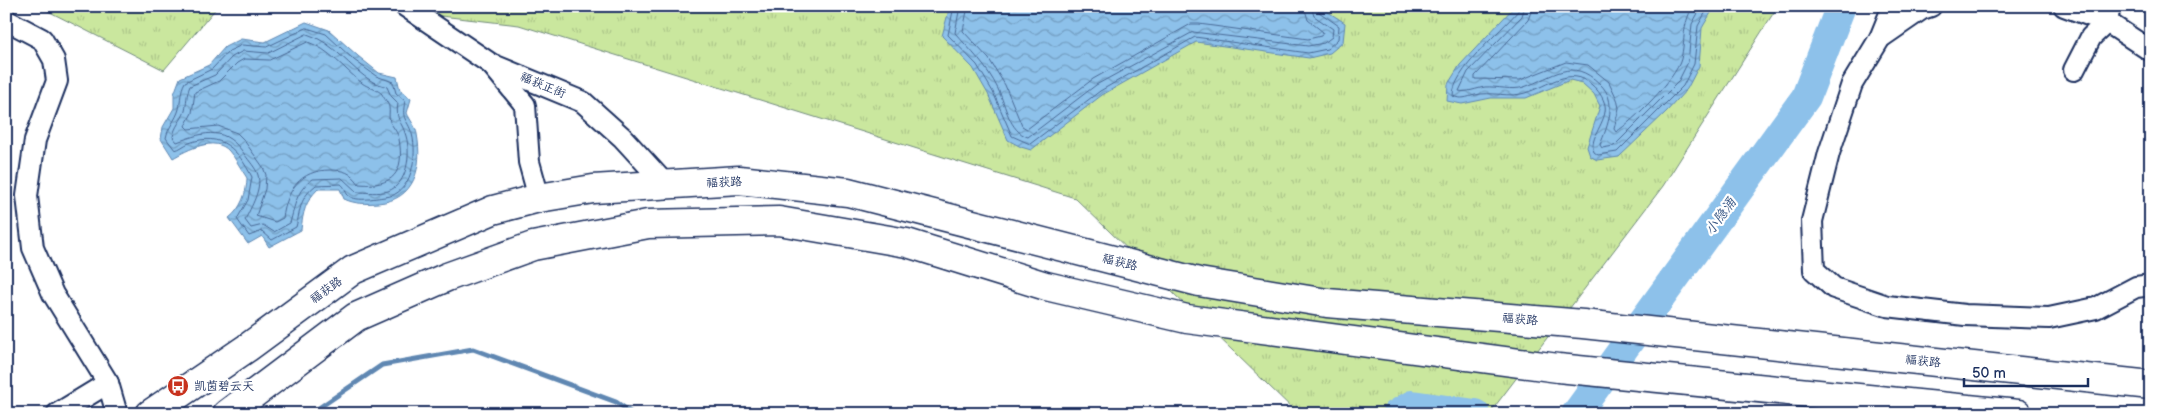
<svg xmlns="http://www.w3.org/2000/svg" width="2157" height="420" viewBox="0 0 2157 420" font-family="'Balsamiq Sans','LXGW WenKai TC',sans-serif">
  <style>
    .grass { fill: url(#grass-tufts); stroke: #728b7e }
    .water { fill: url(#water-waves); stroke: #5f87b2 }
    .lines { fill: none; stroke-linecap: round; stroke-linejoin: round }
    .shore { stroke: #496996; stroke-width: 1 }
    .stream { stroke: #5f87b2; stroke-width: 5 }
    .river { stroke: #8dc1ea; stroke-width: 30 }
    .street-casing { stroke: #1b2f5e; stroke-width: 24 }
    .secondary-casing { stroke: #1b2f5e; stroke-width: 31 }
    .street { stroke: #fff; stroke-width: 20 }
    .secondary { stroke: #fff; stroke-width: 28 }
    .labels { text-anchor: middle; stroke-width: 4.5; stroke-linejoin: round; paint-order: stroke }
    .street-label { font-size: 12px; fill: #1b2f5e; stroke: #fff }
    .poi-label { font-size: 12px; fill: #1b2f5e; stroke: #fff; text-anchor: start }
    .water-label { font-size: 14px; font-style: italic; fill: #3d5b88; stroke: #fff }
  </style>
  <defs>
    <pattern id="grass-tufts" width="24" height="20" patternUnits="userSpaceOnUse" patternTransform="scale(1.25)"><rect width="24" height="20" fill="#cae79e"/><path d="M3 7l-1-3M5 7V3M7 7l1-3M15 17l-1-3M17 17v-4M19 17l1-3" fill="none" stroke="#adc68a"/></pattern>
    <pattern id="water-waves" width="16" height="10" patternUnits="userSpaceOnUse" patternTransform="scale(1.25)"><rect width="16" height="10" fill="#8dc1ea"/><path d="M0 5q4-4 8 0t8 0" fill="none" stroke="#729dc1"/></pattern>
  </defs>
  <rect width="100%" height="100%" fill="#fff"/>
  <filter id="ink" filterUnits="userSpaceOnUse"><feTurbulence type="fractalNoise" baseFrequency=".02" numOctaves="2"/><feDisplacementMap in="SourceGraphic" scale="10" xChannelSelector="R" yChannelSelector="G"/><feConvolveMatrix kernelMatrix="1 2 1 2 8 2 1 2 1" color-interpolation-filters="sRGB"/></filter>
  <g filter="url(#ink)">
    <g class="grass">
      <polygon points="38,6 218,6 164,70"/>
      <polygon points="354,6 1778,6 1663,186 1489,414 1298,414 1075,198 519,25"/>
    </g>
    <g class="water">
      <polygon points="950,6 1319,6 1345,23 1343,42 1330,53 1309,58 1196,42 1102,95 1031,150 1021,147 1008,140 988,94 973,68 942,36"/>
      <polygon points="1515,6 1715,6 1702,28 1699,66 1687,89 1667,111 1619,157 1597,160 1590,156 1587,147 1600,106 1594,94 1582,83 1570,80 1526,98 1491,98 1462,104 1447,101 1448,84 1460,65"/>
      <path d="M 306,22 L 329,30 L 358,56 L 379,73 L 397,77 L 400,90 L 411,99 L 407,113 C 410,120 416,127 417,134 C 423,167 415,200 378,203 C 365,204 355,204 344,199 L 340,189 L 318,189 C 305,202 303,212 301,230 L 269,247 L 262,236 L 248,244 L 229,218 C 241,209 247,192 247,178 C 241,169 236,159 229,151 C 215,135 187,150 173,158 L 161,139 L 163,127 L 174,108 L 174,94 L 180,78 L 209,65 L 225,47 L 241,39 L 265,42 Z"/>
    </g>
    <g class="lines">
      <g class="shore">
        <polyline points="954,6 948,35 977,65 993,92 1012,136 1030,144 1100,91 1195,37 1308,53 1327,49 1338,39 1339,26 1319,12 1317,6"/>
        <path d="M 960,6 L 955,33 C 971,51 987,66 998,89 C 1006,106 1009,131 1028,137 L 1096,85 L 1193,32 L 1308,46 L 1324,43 L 1332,37 L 1333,29 L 1314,16 L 1311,6"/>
        <polyline points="968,6 963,31 989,59 1005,85 1022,126 1027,129 1093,79 1191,24 1199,24 1308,39 1321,36 1323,32 1308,20 1304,6"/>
        <path d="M 1519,6 L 1518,11 C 1501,31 1452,72 1453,96 C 1461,100 1467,97 1475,95 C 1491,91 1510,98 1525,93 C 1548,86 1571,65 1592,85 C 1598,90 1603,97 1605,105 C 1608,121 1588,138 1594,152 L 1598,155 L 1617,152 L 1683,86 L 1694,64 L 1698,26 L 1709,6"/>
        <path d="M 1525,6 L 1522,16 L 1468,72 L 1459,91 C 1466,93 1478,88 1485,87 C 1497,86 1512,91 1524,87 C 1554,77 1571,56 1600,84 C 1618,101 1608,125 1600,145 L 1602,148 L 1614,146 L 1678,82 L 1688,62 L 1692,24 L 1702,6"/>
        <path d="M 1533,6 L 1528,20 L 1475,76 L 1475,79 L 1520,80 L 1566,62 L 1588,65 L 1609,82 L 1617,99 L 1619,108 L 1614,129 L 1616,132 C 1633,121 1676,79 1681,59 C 1686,37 1681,28 1693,6"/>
        <path d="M 307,28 L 326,34 L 354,60 L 376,76 L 393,82 L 396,93 L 405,101 C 401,122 407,117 412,134 C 418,155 412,195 385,197 C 375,198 354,203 347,194 C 345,190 345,187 341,184 L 316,185 C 299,199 301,208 296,227 L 272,240 L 262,231 L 249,236 L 237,219 L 248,200 L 252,177 C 238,150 222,131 189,143 C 184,145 180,149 175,150 L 166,138 C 168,127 176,120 179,109 C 181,99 180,91 185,82 L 212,69 L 229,51 L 242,45 L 266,47 Z"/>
        <path d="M 307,34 C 334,42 349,68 373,82 C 377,84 383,85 387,87 L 391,96 L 398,103 C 395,121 402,121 406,136 C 411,153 408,184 388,191 C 379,194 366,192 357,192 L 342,178 L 313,179 C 296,190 295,206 290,223 L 274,232 L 263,225 L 251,228 L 245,220 C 251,207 262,189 258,175 C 256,168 249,161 245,155 C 225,126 207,131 177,142 L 173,137 C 174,127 182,120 185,111 C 187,102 186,95 190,86 L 215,75 L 232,57 L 243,51 L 268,53 Z"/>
        <path d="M 308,42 C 329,49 345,70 362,83 C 367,87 379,90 382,94 C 383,97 389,104 389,107 C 390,112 388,116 390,122 C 393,127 398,133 399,139 C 405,173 393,187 359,184 C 351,172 344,170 330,170 C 300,170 287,190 283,218 L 275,222 L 256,216 L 265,189 L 266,175 L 263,167 L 243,139 L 237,133 L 218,126 L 188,129 L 185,126 L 192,113 L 195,92 L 219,81 L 237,63 L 244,59 L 269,60 Z"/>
      </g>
      <polyline class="stream" points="310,414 382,365 473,349 616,402 633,414"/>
      <g class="river">
        <polyline points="1397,414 1412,405 1475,414"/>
        <polyline points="1576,414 1806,97 1841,6"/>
      </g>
      <g class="street-casing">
        <g id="street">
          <polyline points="405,6 491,64 583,102 622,137 666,185"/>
          <polyline points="1931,6 1922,9 1880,38 1852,84 1829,153 1812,221 1814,270 1834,288 1887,306 1965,315 2049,318 2096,308 2136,287 2151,285"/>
          <polyline points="2064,6 2107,22 2151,51"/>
          <polyline points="6,20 42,39 54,60 57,81 35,140 27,196 33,248 53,294 108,383 117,414"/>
          <polyline points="1880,38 1893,6"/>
          <polyline points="492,65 525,105 529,162 539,198"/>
          <polyline points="2074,70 2091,37 2107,22 2110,6"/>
          <polyline points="57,414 108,383"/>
        </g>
      </g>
      <g class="secondary-casing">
        <g id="secondary">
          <polyline points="150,414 247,348 353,270 493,210 539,198 593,189 739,180 848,192 1199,282 1327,303 1583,324 2151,385"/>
          <polyline points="227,414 356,317 447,277 533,246 648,224 779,221 907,243 1046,286 1187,319 1558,368 2018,414"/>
        </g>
      </g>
      <use href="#street" class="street"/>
      <use href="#secondary" class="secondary"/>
    </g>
  </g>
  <defs>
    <g id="bus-disc" transform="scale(1.125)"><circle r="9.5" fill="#c8321e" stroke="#fff"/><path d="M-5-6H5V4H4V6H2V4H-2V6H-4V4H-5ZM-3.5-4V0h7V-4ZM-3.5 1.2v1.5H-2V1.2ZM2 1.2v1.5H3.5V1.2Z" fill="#fff"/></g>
  </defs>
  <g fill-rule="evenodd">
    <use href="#bus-disc" x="178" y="386"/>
  </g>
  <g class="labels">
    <g class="street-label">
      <text transform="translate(543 85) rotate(23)" y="4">福获正街</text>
      <text transform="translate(724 182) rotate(-2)" y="4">福获路</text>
      <text transform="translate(1120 262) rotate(14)" y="4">福获路</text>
      <text transform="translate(326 290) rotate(-36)" y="4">福获路</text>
      <text transform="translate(1520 319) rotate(5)" y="4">福获路</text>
      <text transform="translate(1923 361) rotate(6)" y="4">福获路</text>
    </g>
    <g class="poi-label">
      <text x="194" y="390">凯茵碧云天</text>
    </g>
    <g class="water-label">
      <text transform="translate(1720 216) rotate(-54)" y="5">小隐涌</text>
    </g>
  </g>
  <rect width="2157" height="420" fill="none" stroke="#fff" stroke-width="25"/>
  <rect x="12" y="12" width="2132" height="395" fill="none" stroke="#1b2f5e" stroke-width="2" filter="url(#ink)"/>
  <path d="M1964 378v8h124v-8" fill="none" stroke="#1b2f5e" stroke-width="2.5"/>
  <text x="1972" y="378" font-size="15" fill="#1b2f5e" stroke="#ffffff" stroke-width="4" paint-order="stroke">50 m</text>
</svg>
